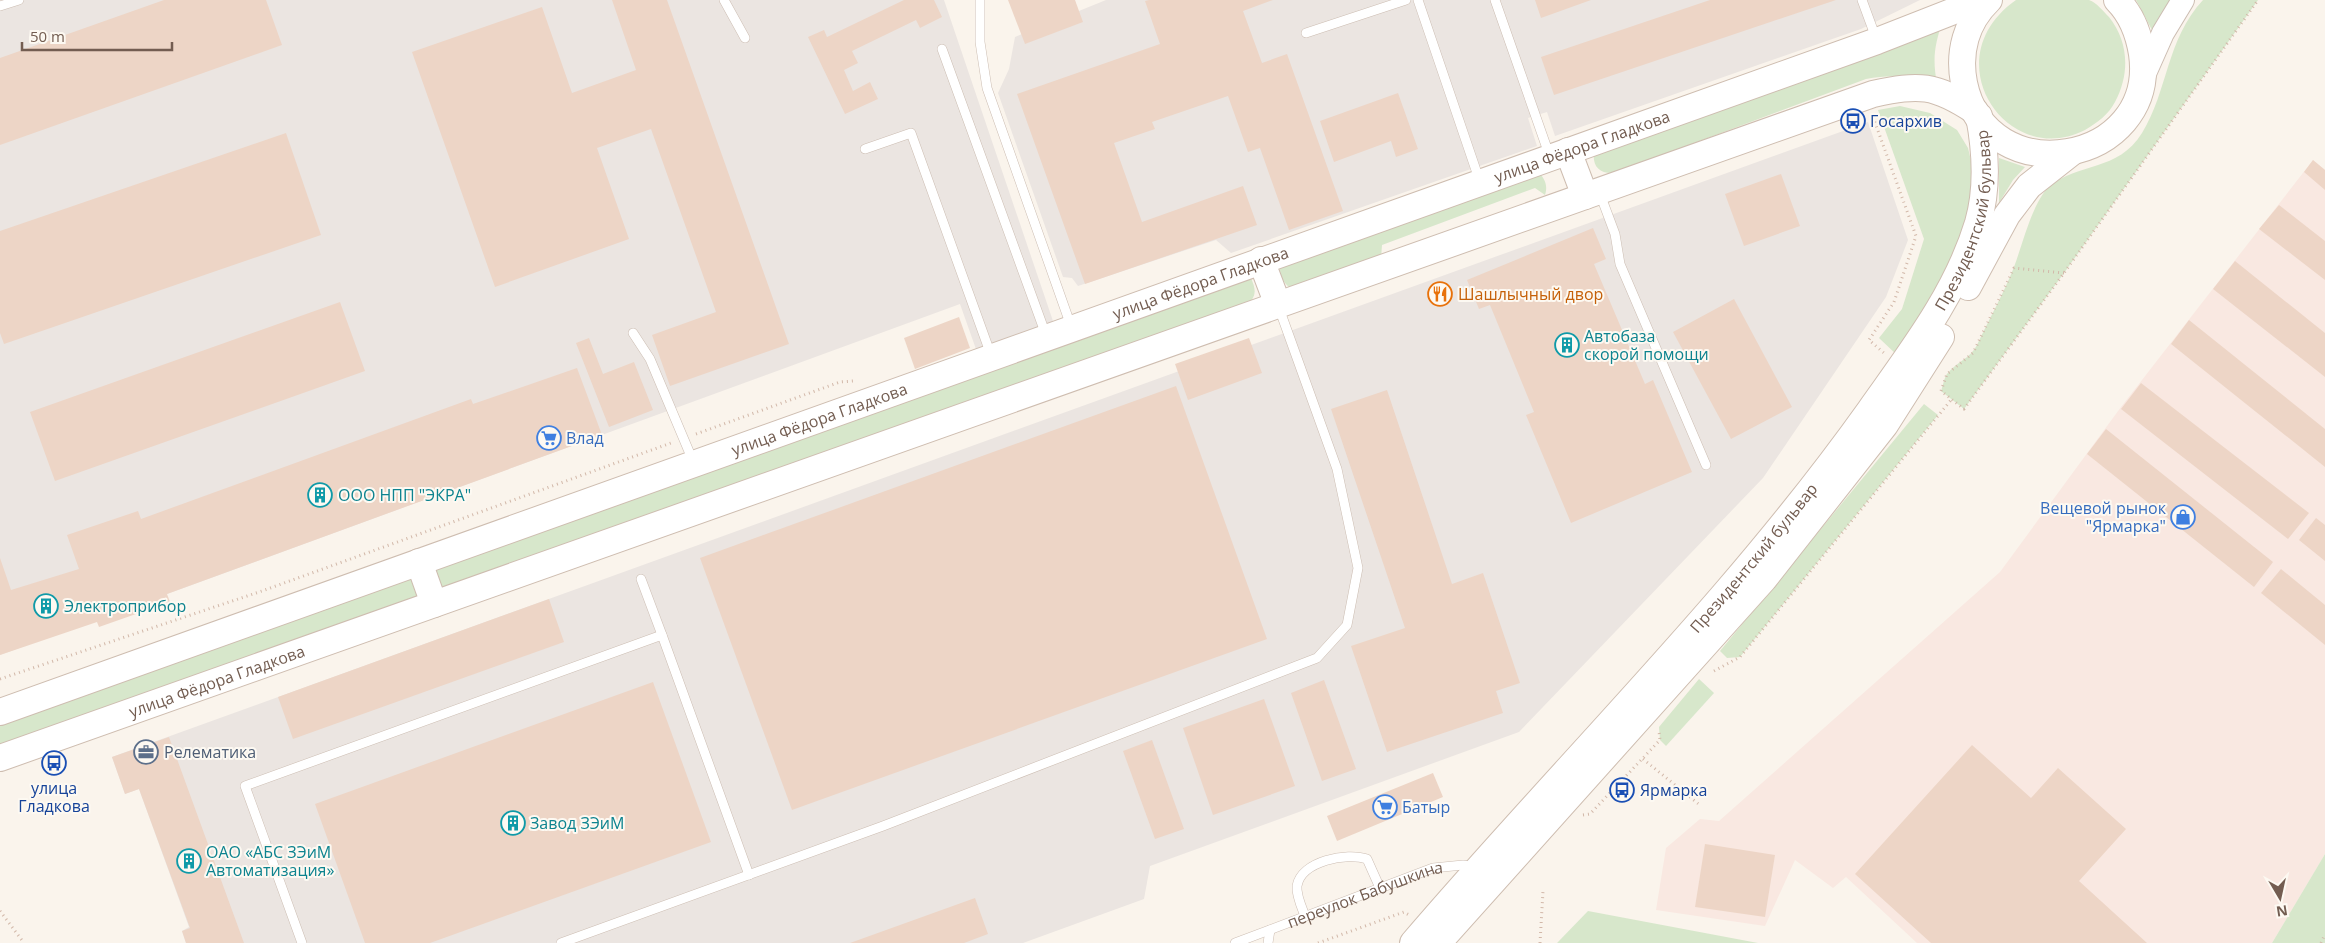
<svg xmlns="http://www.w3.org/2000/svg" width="2325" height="943" viewBox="0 0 2325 943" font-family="'Open Sans',sans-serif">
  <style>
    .commercial { fill: #f9e8e1 }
    .industrial { fill: #ebe5e1 }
    .green { fill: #d7e7cb }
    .building { fill: #edd5c6 }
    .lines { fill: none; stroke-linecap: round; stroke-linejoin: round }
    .service-casing { stroke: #ccbdb2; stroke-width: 10 }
    .tertiary-casing { stroke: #ccbdb2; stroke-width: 24 }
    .secondary-casing { stroke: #cebdb0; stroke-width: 28 }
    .path { stroke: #d2b8a9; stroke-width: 3; stroke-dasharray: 1 4; stroke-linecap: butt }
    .service { stroke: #fff; stroke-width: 9 }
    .tertiary { stroke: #fff; stroke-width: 22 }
    .secondary { stroke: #fff; stroke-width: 26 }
    .labels { text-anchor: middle; stroke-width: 4; stroke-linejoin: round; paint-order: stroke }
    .transit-label { font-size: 16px; fill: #164399; stroke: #fdf9f2; text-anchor: start }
    .street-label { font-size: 16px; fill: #735d51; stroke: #fdf9f2 }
    .food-label { font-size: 16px; fill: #c56008; stroke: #fdf9f2; text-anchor: start }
    .culture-label { font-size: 16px; fill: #0d838f; stroke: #fdf9f2; text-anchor: start }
    .shop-label { font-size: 16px; fill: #366cbe; stroke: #fdf9f2; text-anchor: start }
    .service-label { font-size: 16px; fill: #4e5e75; stroke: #fdf9f2; text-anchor: start }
  </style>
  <rect width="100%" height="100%" fill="#faf4ec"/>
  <polygon class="commercial" points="2313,160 2325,170 2325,854 2272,943 1917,943 1846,877 1833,888 1795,860 1765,926 1656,910 1666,848 1700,819 1719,821 2000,572 2121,407"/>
  <g class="industrial">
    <polygon points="0,0 944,0 1054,324 977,352 960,304 0,655"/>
    <polygon points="1106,0 1920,0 1861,29 1555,136 1547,112 1528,118 1537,146 1231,253 1216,240 1078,286 1072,278 1063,277 998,93 1009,69 1015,37"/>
    <polygon points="1868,122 1908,240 1886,297 1763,478 1519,732 1150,866 1144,899 1023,943 186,943 182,931 189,927 139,789 125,794 112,757"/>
  </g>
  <g class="green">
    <path d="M 2016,0 C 2031,0 2078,0 2089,0 C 2097,3 2103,11 2109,17 C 2129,42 2130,74 2115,102 C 2109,114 2097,123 2085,130 C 2007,170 1932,59 2016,0 Z"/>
    <polygon points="2136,0 2174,0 2152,30"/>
    <path d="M 2203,0 L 2258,0 L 2064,273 L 1964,409 L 1941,391 C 1943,386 1944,378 1947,374 C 1956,362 1970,359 1977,345 C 1989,319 2004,293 2014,267 C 2022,246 2033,201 2049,187 C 2078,162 2118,172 2142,133 C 2168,91 2166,40 2203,0 Z"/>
    <path d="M 1943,20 C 1935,43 1932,59 1937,83 C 1911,76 1892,74 1866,79 L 1614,173 C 1599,174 1592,166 1594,151 Z"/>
    <polygon points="1900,106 1930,113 1957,130 1968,148 1973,169 1975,196 1956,261 1897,355 1879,338 1902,309 1924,239 1878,110"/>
    <polygon points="1999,158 2025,167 2013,180 1999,203"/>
    <path d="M 1539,172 C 1545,180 1548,185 1545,195 L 1535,188 L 1382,245 L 1381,259 L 1290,288 C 1282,281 1279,274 1280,263 Z"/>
    <path d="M 1251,278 C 1257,292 1256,297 1245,307 L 0,747 L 0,719 Z"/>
    <polygon points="1924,404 1938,415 1740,657 1727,658 1720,651"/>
    <polygon points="1699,679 1714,693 1666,746 1660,740 1659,727"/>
    <polygon points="2325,854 2325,943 2272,943"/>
    <polygon points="1588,911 1758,943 1557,943"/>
  </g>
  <g class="building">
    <polygon points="164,0 266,0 282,45 0,145 0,58"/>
    <polygon points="612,0 667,0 789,344 670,386 652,335 716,312 651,129 597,148 629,239 495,287 412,52 542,7 572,93 636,70"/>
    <polygon points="904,0 934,0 942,17 920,28 916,20 852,51 858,63 844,70 853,91 870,82 878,99 845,114 808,37 824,30 827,37"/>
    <polygon points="1008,0 1075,0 1083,22 1025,44"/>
    <polygon points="1149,0 1273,0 1243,11 1262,63 1287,54 1343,211 1289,230 1260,148 1248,152 1228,96 1152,122 1155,129 1114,143 1142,222 1243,186 1257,225 1085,284 1017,94 1160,44 1145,1"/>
    <polygon points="1535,0 1591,0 1541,18"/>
    <polygon points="1710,0 1836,0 1554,95 1541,57"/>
    <polygon points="1398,93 1418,149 1396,157 1391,141 1334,162 1320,121"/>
    <polygon points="286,133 321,235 4,344 0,333 0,231"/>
    <polygon points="2313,160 2325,170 2325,190 2304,172"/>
    <polygon points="1781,174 1800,226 1744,246 1725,194"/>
    <polygon points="2279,205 2325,241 2325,280 2259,229"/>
    <polygon points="1593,228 1606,259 1594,264 1645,384 1653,380 1692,472 1571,523 1526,415 1534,412 1490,305 1479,309 1467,280"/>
    <polygon points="2235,261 2325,333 2325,377 2213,289"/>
    <polygon points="1734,299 1792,407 1731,439 1673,332"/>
    <polygon points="340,302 365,371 55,481 30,412"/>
    <polygon points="959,317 970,348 915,369 904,338"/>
    <polygon points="2189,320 2325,429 2325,467 2171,344"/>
    <polygon points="589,338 603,374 634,362 653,410 609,427 576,343"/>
    <polygon points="1249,338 1262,373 1188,400 1175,364"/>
    <polygon points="577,368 602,435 167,594 170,602 99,627 97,622 0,655 0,558 11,590 79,569 67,535 138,511 141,519 471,399 473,404"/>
    <polygon points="2141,383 2309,513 2288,539 2121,409"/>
    <polygon points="1176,386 1267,639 792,810 700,558"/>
    <polygon points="1387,390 1452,584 1483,573 1520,683 1496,691 1503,713 1387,752 1351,646 1405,628 1331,409"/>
    <polygon points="2106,429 2273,562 2254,587 2087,454"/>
    <polygon points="2316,518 2325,525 2325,561 2299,540"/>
    <polygon points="2281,569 2325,605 2325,645 2261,593"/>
    <polygon points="549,599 564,642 293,739 278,697"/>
    <polygon points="1324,680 1356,769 1322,781 1291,693"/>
    <polygon points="653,682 711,842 430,943 365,943 315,804"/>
    <polygon points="1264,699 1295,786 1213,815 1183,728"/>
    <polygon points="169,737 244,943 186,943 182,931 190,928 139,789 125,794 112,757"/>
    <polygon points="1152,740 1184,829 1155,839 1123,751"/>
    <polygon points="1972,745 2031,798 2058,768 2126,829 2079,881 2147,943 1931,943 1855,874"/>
    <polygon points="1433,773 1443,797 1337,841 1327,816"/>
    <polygon points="1705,844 1775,855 1765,917 1695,907"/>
    <polygon points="975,898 988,934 964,943 850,943"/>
  </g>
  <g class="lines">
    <g class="service-casing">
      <g id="service">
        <polyline points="724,0 745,38"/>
        <polyline points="980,0 980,42 987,88 1071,326"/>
        <polyline points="1418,0 1480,182"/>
        <polyline points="1495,0 1550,157"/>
        <polyline points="1862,0 1876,38"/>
        <polyline points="0,6 19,0"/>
        <polyline points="1306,33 1406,0"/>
        <polyline points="942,49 1046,335"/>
        <polyline points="865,149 911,133 991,355"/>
        <polyline points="1600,194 1615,234 1620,264 1706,465"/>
        <polyline points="633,333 650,359 693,461"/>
        <polyline points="641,579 662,635"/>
        <path d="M 1305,916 C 1302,908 1296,895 1297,886 C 1301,861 1347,852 1367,859 L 1380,888"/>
        <polyline points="302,943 245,786 662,635 749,875"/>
        <polyline points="561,943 883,826 1317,658 1347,625 1358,568 1337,469 1279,308"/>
        <path id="s1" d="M 1235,943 L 1433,868 L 1463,865 L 1475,867"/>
        <polyline points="1268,943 1270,930"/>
      </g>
    </g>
    <g class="tertiary-casing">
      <polyline id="tertiary" points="2143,78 2163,33 2183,0"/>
    </g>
    <g class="secondary-casing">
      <g id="secondary">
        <path d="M 1989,0 C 1966,22 1958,52 1964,83 C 1987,195 2158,165 2142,54 C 2139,35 2131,14 2117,0"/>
        <polyline points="1568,151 1585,196"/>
        <polyline points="1261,260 1278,305"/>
        <polyline points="1968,287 2007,215 2029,186 2071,153"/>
        <polyline points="419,562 434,604"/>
        <path id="s2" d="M 0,712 L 1877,41 L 1982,0"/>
        <path id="s3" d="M 0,758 L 1873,94 C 1920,84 1934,84 1975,111"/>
        <path id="s4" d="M 1413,943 C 1565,765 1734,601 1870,410 C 1911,352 1957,293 1978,223 C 1988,188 1986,153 1979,116"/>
        <polyline points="1438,943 1764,579 1885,425 1941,337"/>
      </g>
    </g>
    <g class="path">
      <polyline points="1873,117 1916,236 1894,302 1869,340 1884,353"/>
      <polyline points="2064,273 2014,268 1973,353 1947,374 1941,391 1964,409 2064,273 2258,0"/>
      <polyline points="696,434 840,382 853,381"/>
      <polyline points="1714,671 1740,657 1951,400"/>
      <polyline points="0,679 262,591 671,443"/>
      <polyline points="1643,759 1701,806"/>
      <polyline points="1583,815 1590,814 1660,740 1659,731"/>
      <polyline points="0,911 24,943"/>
      <polyline points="1318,943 1404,912 1409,915"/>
      <polyline points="1540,943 1543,891"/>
      <polyline points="2321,943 2325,934"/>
    </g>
    <use href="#service" class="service"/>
    <use href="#tertiary" class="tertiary"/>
    <use href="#secondary" class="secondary"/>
  </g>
  <defs>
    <g id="bus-ring" transform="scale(1.25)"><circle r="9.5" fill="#fdf9f2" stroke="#1a4fb4" stroke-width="1.5"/><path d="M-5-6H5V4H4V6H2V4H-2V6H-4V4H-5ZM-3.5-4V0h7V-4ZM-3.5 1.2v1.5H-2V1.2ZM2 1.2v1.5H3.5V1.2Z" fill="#1a4fb4"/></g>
    <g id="restaurant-ring" transform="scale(1.25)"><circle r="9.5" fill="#fdf9f2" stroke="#e8710a" stroke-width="1.5"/><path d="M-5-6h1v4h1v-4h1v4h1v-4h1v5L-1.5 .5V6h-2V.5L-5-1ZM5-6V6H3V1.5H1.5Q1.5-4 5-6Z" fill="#e8710a"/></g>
    <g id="building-ring" transform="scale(1.25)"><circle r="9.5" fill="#fdf9f2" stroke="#0f9aa8" stroke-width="1.5"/><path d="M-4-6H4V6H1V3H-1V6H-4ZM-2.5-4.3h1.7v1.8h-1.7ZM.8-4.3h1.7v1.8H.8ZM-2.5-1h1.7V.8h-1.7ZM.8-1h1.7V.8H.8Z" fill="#0f9aa8"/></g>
    <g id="supermarket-ring" transform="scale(1.25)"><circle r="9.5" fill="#fdf9f2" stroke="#3f7fe0" stroke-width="1.5"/><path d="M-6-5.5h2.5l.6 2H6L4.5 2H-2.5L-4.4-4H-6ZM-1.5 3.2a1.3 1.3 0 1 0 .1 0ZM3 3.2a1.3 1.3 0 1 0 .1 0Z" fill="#3f7fe0"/></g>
    <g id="shop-ring" transform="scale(1.25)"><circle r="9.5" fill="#fdf9f2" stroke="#3f7fe0" stroke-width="1.5"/><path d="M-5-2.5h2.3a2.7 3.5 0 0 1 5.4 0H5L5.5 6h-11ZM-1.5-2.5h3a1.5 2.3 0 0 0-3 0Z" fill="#3f7fe0"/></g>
    <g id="office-ring" transform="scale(1.25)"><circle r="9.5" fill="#fdf9f2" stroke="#5c6f8a" stroke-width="1.5"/><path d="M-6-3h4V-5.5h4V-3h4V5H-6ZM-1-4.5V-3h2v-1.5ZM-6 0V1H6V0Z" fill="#5c6f8a"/></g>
  </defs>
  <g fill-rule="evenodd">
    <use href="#bus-ring" x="1853" y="121"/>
    <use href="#restaurant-ring" x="1440" y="294"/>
    <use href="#building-ring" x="1567" y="345"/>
    <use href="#supermarket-ring" x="549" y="438"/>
    <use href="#building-ring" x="320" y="495"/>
    <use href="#shop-ring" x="2183" y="517"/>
    <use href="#building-ring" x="46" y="606"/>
    <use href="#office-ring" x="146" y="752"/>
    <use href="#bus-ring" x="54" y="763"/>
    <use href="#bus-ring" x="1622" y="790"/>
    <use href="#supermarket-ring" x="1385" y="807"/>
    <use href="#building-ring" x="513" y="823"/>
    <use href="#building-ring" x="189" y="861"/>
  </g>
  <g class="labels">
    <g class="transit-label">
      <text x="1870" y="127">Госархив</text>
      <text x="54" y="794" text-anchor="middle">улица<tspan x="54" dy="18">Гладкова</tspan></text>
      <text x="1640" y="796">Ярмарка</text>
    </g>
    <g class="street-label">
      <text dy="6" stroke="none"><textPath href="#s2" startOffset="1680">улица Фёдора Гладкова</textPath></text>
      <text dy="6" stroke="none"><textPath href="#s4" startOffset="919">Президентский бульвар</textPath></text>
      <text dy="6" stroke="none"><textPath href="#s2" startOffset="1275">улица Фёдора Гладкова</textPath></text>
      <text dy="6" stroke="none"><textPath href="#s2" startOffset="870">улица Фёдора Гладкова</textPath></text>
      <text dy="6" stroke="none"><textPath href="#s4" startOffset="514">Президентский бульвар</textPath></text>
      <text dy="6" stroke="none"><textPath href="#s3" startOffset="230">улица Фёдора Гладкова</textPath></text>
      <text dy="6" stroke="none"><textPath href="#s1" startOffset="139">переулок Бабушкина</textPath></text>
    </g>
    <g class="food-label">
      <text x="1458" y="300">Шашлычный двор</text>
    </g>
    <g class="culture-label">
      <text x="1584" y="342">Автобаза<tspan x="1584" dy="18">скорой помощи</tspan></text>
      <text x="338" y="501">ООО НПП "ЭКРА"</text>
      <text x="64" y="612">Электроприбор</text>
      <text x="530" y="829">Завод ЗЭиМ</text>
      <text x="206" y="858">ОАО «АБС ЗЭиМ<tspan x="206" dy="18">Автоматизация»</tspan></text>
    </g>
    <g class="shop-label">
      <text x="566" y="444">Влад</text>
      <text x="2166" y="514" text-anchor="end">Вещевой рынок<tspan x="2166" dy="18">"Ярмарка"</tspan></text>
      <text x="1402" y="813">Батыр</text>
    </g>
    <g class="service-label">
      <text x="164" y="758">Релематика</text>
    </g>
  </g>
  <g transform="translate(2280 898) rotate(171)" stroke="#fdf9f2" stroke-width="4" paint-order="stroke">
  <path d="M0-4L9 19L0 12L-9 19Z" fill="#735d51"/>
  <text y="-8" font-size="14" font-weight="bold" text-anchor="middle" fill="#735d51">N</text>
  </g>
  <path d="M22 42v8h150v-8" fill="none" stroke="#735d51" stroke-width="2.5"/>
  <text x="30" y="42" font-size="15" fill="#735d51" stroke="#fdf9f2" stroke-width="4" paint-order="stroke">50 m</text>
</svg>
